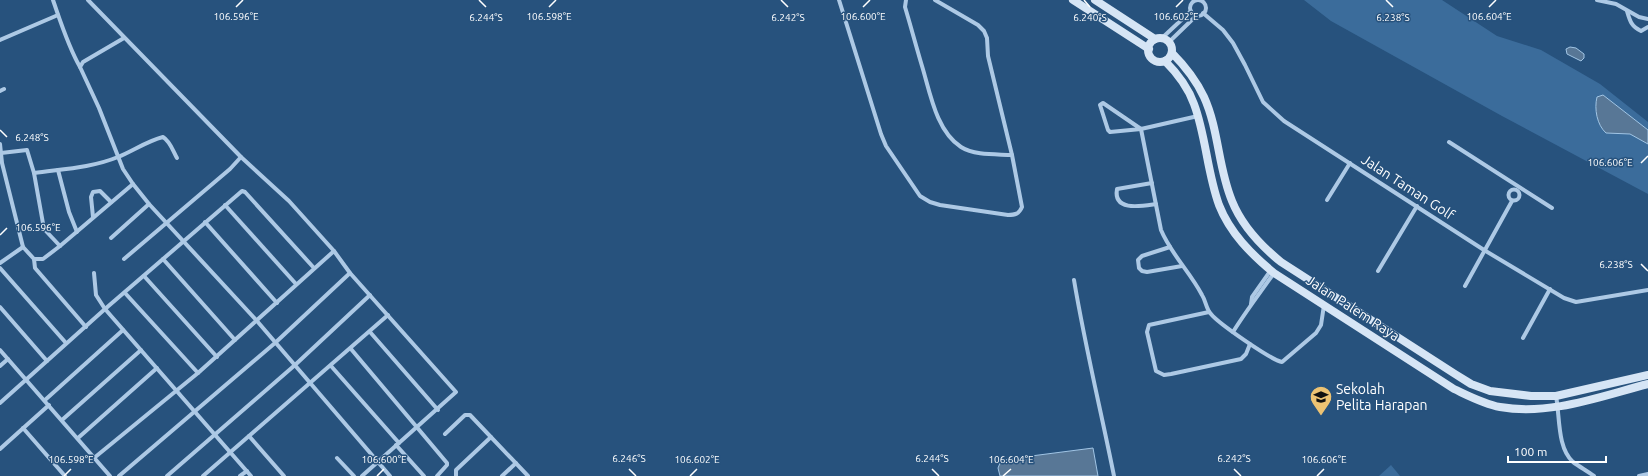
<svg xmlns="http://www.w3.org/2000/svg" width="1648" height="476" viewBox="0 0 1648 476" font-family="Ubuntu,sans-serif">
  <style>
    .green { fill: #3b6c9b }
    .water { fill: #587796; stroke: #a1c5e5 }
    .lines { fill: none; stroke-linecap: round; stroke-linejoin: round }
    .street { stroke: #adc9e5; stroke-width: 4 }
    .secondary { stroke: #d6e5f5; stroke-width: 8 }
    .ticks { fill: none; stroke: #fff; stroke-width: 1.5 }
    .labels { text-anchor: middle; stroke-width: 3; stroke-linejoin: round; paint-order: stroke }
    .street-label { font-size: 14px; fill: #fff; stroke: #27527d }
    .poi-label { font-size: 14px; fill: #fff; stroke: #27527d; text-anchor: start }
    .ticks-label { font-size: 10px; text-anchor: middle; fill: #fff; stroke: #27527d; stroke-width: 3; stroke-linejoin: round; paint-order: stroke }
  </style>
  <rect width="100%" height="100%" fill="#27527d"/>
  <g class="green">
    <polygon points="1304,0 1442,0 1497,36 1541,50 1600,84 1648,122 1648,194 1502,116 1331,21"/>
    <polygon points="1391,465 1400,476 1379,476"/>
  </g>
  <g class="water">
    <polygon points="1570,47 1576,48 1584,54 1584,58 1581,61 1567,54 1566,49"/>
    <path d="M 1603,95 L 1648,130 L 1648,144 L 1630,134 L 1606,133 C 1597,125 1594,109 1597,97 Z"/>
    <polygon points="1093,448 1098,476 1000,476 998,468 1000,463 1008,459"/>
  </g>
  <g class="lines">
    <g class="street">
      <path d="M 53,0 C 61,23 68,46 80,67"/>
      <polyline points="88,0 241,157 289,201 334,251 350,273 456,392 362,476"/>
      <path d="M 839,0 L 881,134 L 886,146 L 920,196 L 930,202 L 940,205 L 1008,215 C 1015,215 1019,214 1022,207 L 1012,155 L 988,56 L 987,38 L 984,31 L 978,25 L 935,0"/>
      <path d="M 906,0 L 905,7 C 911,27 916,46 922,66 C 930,92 936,131 961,147 C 975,156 997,154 1012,155"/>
      <polyline points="1597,0 1616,4 1639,17 1648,19"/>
      <circle cx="1198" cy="8" r="8"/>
      <path d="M 1627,11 C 1630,21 1631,26 1641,31 L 1648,27"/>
      <polyline points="1203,13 1223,30 1233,43 1245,65 1263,102 1284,121 1484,250 1564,298 1576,302 1648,290"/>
      <polyline points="124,38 83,62 80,67 99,108 123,169 133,184 149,204 257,321 390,476"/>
      <polyline points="1162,38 1191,11"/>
      <polyline points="0,40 58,15"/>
      <polyline points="1169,42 1197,15"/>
      <polyline points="0,91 4,89"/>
      <path d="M 1198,116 L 1141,129 L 1110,132 L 1108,130 L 1100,105 L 1103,103 L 1141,129 L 1161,230 C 1171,254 1190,272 1202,295 C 1206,301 1206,309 1211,314 C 1218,323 1271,360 1282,362 L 1316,333 L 1321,325 L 1324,305"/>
      <polyline points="1449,142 1552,208"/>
      <polyline points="0,144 2,163 23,247 34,259 35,268 86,327"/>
      <polyline points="1,153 27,150 34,173 44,229 60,246"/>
      <polyline points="58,170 69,212 77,232"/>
      <path d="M 34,173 C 62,169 91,168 118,157 C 133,151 147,141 163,137 C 170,141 173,151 177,158"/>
      <path d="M 1152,183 L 1117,189 C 1113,212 1142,206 1156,204"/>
      <circle cx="1514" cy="195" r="5.5"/>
      <polyline points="1327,200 1350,163"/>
      <polyline points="225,205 296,284"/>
      <polyline points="93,217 91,197 93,192 100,191 111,202"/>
      <polyline points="205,222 277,303"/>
      <polyline points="111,238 149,204"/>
      <polyline points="1170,247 1142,256 1138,260 1139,268 1142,271 1147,272 1182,266"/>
      <polyline points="34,259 43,259 60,246 133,184"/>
      <polyline points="124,259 230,169 241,157"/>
      <polyline points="163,259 235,340"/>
      <polyline points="0,263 23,247"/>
      <polyline points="0,268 66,343"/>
      <polyline points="1378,271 1417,206"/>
      <polyline points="94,273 96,295 105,309 251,476"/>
      <polyline points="144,276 217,357"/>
      <path d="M 1074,280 C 1085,346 1101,411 1114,476"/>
      <polyline points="1465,286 1512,201"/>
      <polyline points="125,293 198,373"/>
      <polyline points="1251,304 1252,297 1271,270"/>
      <polyline points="0,307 47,361"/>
      <polyline points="1209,312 1149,325 1147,332 1156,371 1164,375 1171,374 1241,359 1246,354 1250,344"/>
      <polyline points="370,332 438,410"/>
      <path d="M 1233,332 C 1246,311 1260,293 1274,273"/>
      <polyline points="1523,338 1550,289"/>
      <polyline points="351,349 447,463 447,465 437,476"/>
      <polyline points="0,350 110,476"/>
      <polyline points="0,366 8,359"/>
      <polyline points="331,366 399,443"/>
      <path d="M 1556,396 C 1560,416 1557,448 1573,462 C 1580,467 1587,471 1594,476"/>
      <polyline points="45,400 123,330"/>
      <polyline points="0,403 105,309 242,191 245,192 314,268"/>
      <polyline points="62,420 141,350"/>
      <polyline points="23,428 65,476"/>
      <polyline points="445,434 465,415 470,415 528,476"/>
      <polyline points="249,436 284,476"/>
      <polyline points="78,438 157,368"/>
      <polyline points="396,445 424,476"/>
      <polyline points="0,449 49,405"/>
      <polyline points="94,458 198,373 334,251"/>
      <polyline points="337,458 354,476"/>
      <polyline points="119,476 275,343 350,273"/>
      <polyline points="167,476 295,365 370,295"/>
      <polyline points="203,476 388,315"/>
      <polyline points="240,476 247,471"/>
      <polyline points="456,476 456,470 491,437"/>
      <polyline points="502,476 516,463"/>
      <polyline points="1639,476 1648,474"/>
    </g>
    <g class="secondary">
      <polyline points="1073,0 1149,49"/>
      <polyline points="1095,0 1155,39"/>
      <circle cx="1160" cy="50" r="12"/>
      <path d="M 1172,53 C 1185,66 1196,80 1204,97 C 1219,130 1218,168 1232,201 C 1242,226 1260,245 1281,262 L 1455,374 L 1471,384 L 1490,391 L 1531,396 L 1556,396 L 1648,375"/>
      <path d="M 1165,61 C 1177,73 1188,87 1194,104 C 1206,136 1207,172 1219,205 C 1230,233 1251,254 1274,273 L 1454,389 C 1469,396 1484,404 1500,407 C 1550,416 1601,396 1648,384"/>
    </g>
  </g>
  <path class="ticks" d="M 479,0 L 486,7M 781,0 L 788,7M 1084,0 L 1090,7M 1386,0 L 1393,7M 236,7 L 243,0M 549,7 L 556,0M 863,7 L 870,0M 1176,7 L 1183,0M 1489,7 L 1496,0M 0,130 L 7,137M 1641,163 L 1648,156M 0,235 L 7,228M 1641,264 L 1648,271M 629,469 L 636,476M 932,469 L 939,476M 1234,469 L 1241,476M 64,476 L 71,469M 377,476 L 384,469M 690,476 L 697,469M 1003,476 L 1011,469M 1317,476 L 1324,469"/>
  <defs>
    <g id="school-pin" transform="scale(1.15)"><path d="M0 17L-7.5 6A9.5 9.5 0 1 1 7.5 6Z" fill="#edc373" stroke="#27527d"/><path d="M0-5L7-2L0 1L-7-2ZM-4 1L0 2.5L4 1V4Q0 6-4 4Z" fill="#111"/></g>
  </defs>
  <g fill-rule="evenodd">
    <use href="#school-pin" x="1321" y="397"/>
  </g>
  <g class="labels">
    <g class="street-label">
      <text transform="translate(1408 187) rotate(33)" y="5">Jalan Taman Golf</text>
      <text transform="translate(1353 308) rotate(33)" y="5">Jalan Palem Raya</text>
    </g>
    <g class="poi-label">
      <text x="1336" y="394">Sekolah<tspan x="1336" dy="16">Pelita Harapan</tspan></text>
    </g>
  </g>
  <g class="ticks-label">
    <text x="236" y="20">106.596°E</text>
    <text x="549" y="20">106.598°E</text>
    <text x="863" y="20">106.600°E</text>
    <text x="1176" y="20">106.602°E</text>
    <text x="1489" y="20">106.604°E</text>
    <text x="486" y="21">6.244°S</text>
    <text x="788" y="21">6.242°S</text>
    <text x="1090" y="21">6.240°S</text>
    <text x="1393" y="21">6.238°S</text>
    <text x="32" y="141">6.248°S</text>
    <text x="1610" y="166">106.606°E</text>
    <text x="38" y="231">106.596°E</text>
    <text x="1616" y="268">6.238°S</text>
    <text x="629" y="462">6.246°S</text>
    <text x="932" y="462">6.244°S</text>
    <text x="1234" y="462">6.242°S</text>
    <text x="71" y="463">106.598°E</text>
    <text x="384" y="463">106.600°E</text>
    <text x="697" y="463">106.602°E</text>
    <text x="1011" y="463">106.604°E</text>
    <text x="1324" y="463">106.606°E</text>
  </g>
  <path d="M1508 456v6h98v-6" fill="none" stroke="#ffffff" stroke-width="2"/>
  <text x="1514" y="456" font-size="12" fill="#ffffff" stroke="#27527d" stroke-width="3" paint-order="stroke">100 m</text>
</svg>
